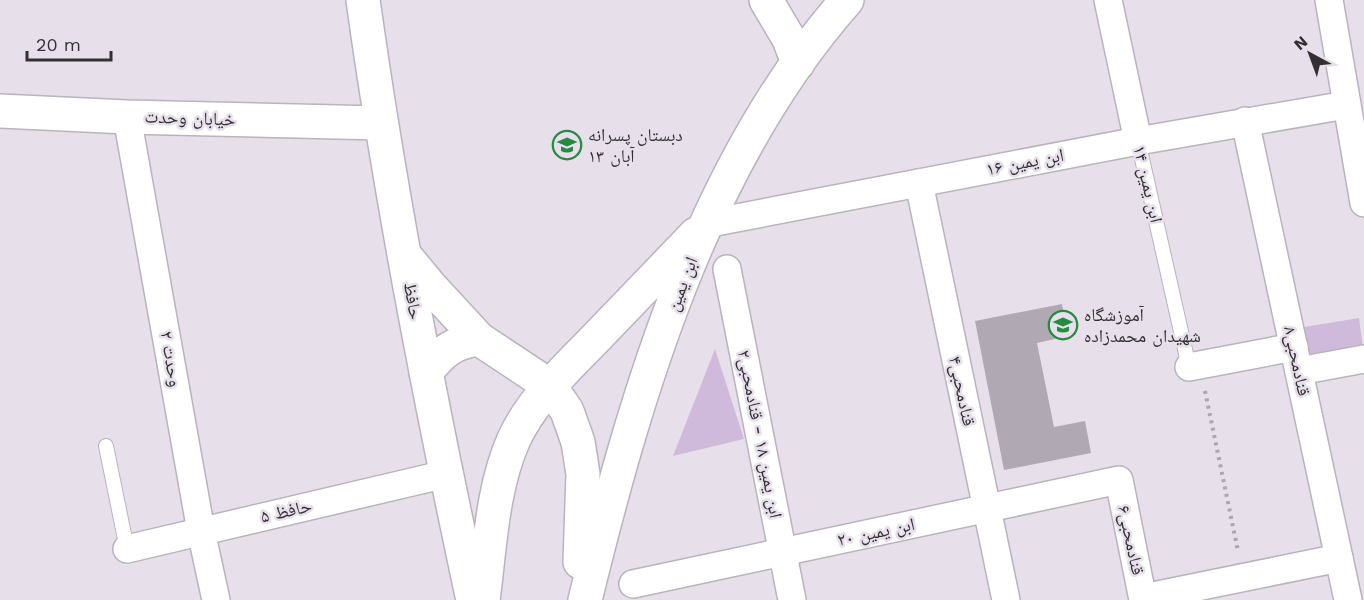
<svg xmlns="http://www.w3.org/2000/svg" width="1364" height="600" viewBox="0 0 1364 600" font-family="'Work Sans','Noto Naskh Arabic',sans-serif">
  <style>
    .green { fill: #d0badb }
    .building { fill: #b0a9b3 }
    .lines { fill: none; stroke-linecap: round; stroke-linejoin: round }
    .lane-casing { stroke: #bab3bd; stroke-width: 16 }
    .street-casing { stroke: #bab3bd; stroke-width: 30 }
    .secondary-casing { stroke: #bab3bd; stroke-width: 36 }
    .path { stroke: #aca6af; stroke-width: 4; stroke-dasharray: 3 4.5; stroke-linecap: butt }
    .lane { stroke: #fff; stroke-width: 14 }
    .street { stroke: #fff; stroke-width: 27 }
    .secondary { stroke: #fff; stroke-width: 33 }
    .labels { text-anchor: middle; stroke-width: 5; stroke-linejoin: round; paint-order: stroke }
    .street-label { font-size: 18px; fill: #333034; stroke: #e7e0eb }
    .poi-label { font-size: 18px; fill: #333034; stroke: #e7e0eb; text-anchor: start }
  </style>
  <rect width="100%" height="100%" fill="#e7e0eb"/>
  <g class="green">
    <polygon points="1359,318 1363,348 1309,357 1304,327"/>
    <polygon points="715,349 744,439 673,456"/>
  </g>
  <polygon class="building" points="1062,304 1068,336 1037,343 1054,427 1085,421 1091,453 1004,470 975,321"/>
  <g class="lines">
    <g class="lane-casing">
      <g id="lane">
        <polyline points="1138,141 1189,367"/>
        <polyline points="106,446 127,549"/>
      </g>
    </g>
    <g class="street-casing">
      <g id="street">
        <polyline points="1108,0 1138,141"/>
        <polyline points="1329,0 1364,203"/>
        <polyline points="127,117 201,531 216,600"/>
        <polyline points="1245,121 1348,600"/>
        <polyline points="919,183 1006,600"/>
        <polyline points="705,224 1138,141 1346,105"/>
        <polyline points="727,269 792,600"/>
        <polyline points="1189,367 1294,347"/>
        <polyline points="1299,371 1364,359"/>
        <polyline points="127,549 446,474"/>
        <polyline points="633,584 1119,480 1143,600"/>
        <polyline points="1143,598 1339,558"/>
      </g>
    </g>
    <g class="secondary-casing">
      <g id="secondary">
        <path d="M 363,0 C 391,201 430,401 473,600"/>
        <polyline points="766,0 789,39 798,63"/>
        <polyline points="0,111 127,117 380,123"/>
        <polyline points="407,258 431,287 479,339 550,386 567,411 578,442 583,474 580,562"/>
        <path d="M 426,372 C 443,351 452,343 479,339"/>
        <path d="M 483,600 C 490,547 492,488 514,439 C 532,400 565,370 594,340 C 628,305 662,269 696,234"/>
        <path d="M 585,600 C 636,392 703,163 847,0"/>
      </g>
    </g>
    <polyline class="path" points="1205,391 1238,551"/>
    <use href="#lane" class="lane"/>
    <use href="#street" class="street"/>
    <use href="#secondary" class="secondary"/>
  </g>
  <defs>
    <g id="school-ring" transform="scale(1.5)"><circle r="9.5" fill="#e7e0eb" stroke="#248b40" stroke-width="1.5"/><path d="M0-5L7-2L0 1L-7-2ZM-4 1L0 2.5L4 1V4Q0 6-4 4Z" fill="#248b40"/></g>
  </defs>
  <g fill-rule="evenodd">
    <use href="#school-ring" x="567" y="145"/>
    <use href="#school-ring" x="1063" y="325"/>
  </g>
  <g class="labels">
    <g class="street-label">
      <text transform="translate(190 118) rotate(2)" y="6">خیابان وحدت</text>
      <text transform="translate(1025 162) rotate(-11)" y="6">ابن یمین ۱۶</text>
      <text transform="translate(1148 184) rotate(77)" y="6">ابن یمین ۱۴</text>
      <text transform="translate(682 284) rotate(-69)" y="6">ابن یمین</text>
      <text transform="translate(413 301) rotate(80)" y="6">حافظ</text>
      <text transform="translate(171 359) rotate(80)" y="6">وحدت ۲</text>
      <text transform="translate(1297 361) rotate(78)" y="6">قنادمحبی۸</text>
      <text transform="translate(962 391) rotate(78)" y="6">قنادمحبی۴</text>
      <text transform="translate(760 434) rotate(79)" y="6">ابن یمین ۱۸ - قنادمحبی۲</text>
      <text transform="translate(286 511) rotate(-13)" y="6">حافظ ۵</text>
      <text transform="translate(876 532) rotate(-12)" y="6">ابن یمین ۲۰</text>
      <text transform="translate(1131 540) rotate(78)" y="6">قنادمحبی۶</text>
    </g>
    <g class="poi-label">
      <text x="588" y="141">دبستان پسرانه<tspan x="588" dy="21">۱۳ آبان</tspan></text>
      <text x="1084" y="321">آموزشگاه<tspan x="1084" dy="21">شهیدان محمدزاده</tspan></text>
    </g>
  </g>
  <g transform="translate(1310 54) rotate(319)" stroke="#e7e0eb" stroke-width="4.5" paint-order="stroke">
  <path d="M0-4.5L10 22L0 15L-10 22Z" fill="#333034"/>
  <text y="-9" font-size="16" font-weight="bold" text-anchor="middle" fill="#333034">N</text>
  </g>
  <path d="M27 51v9h84v-9" fill="none" stroke="#333034" stroke-width="3"/>
  <text x="36" y="51" font-size="18" fill="#333034" stroke="#e7e0eb" stroke-width="4.5" paint-order="stroke">20 m</text>
</svg>
